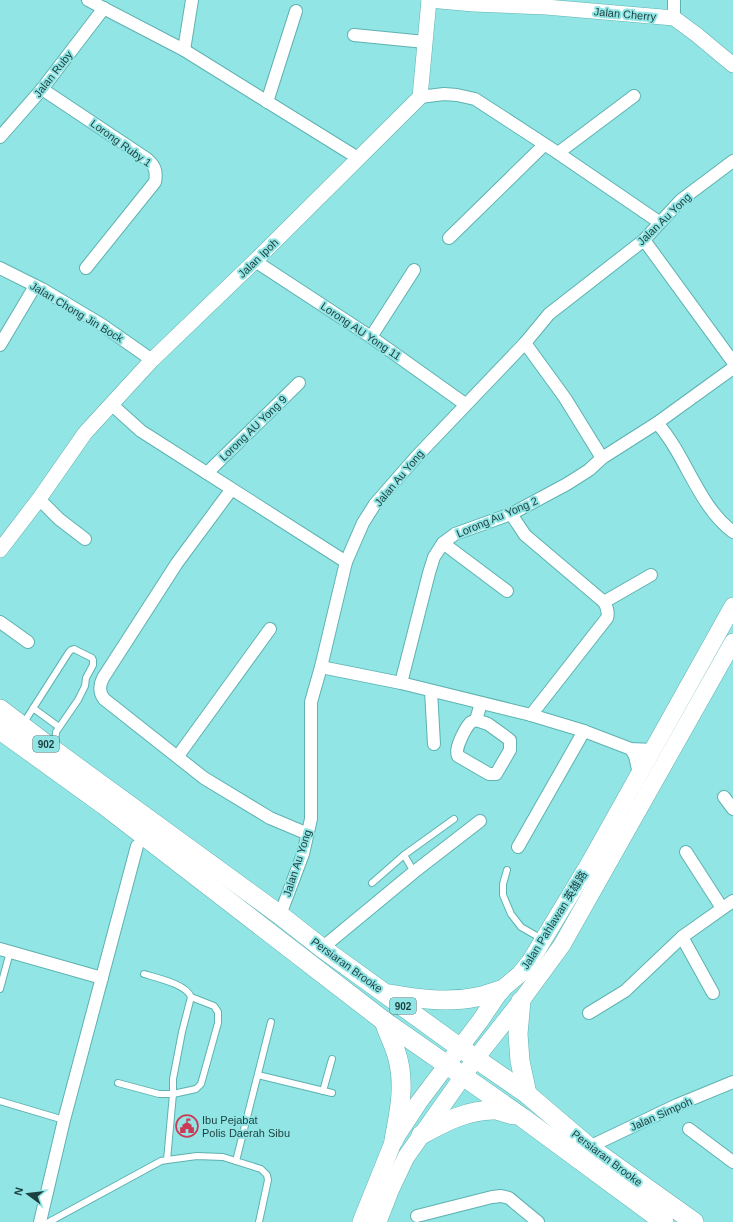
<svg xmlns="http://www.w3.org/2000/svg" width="733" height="1222" viewBox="0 0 733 1222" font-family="Arial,'Noto Sans SC',sans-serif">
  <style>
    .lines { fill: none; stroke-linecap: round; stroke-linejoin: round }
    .service-casing { stroke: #5eb2b1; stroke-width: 8 }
    .minor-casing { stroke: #5eb2b1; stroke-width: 14 }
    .tertiary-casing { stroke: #5eb2b1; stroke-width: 16 }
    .secondary-casing { stroke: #5eb2b1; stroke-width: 18 }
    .primary-casing { stroke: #5eb2b1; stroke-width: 20 }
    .service { stroke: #fff; stroke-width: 6 }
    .minor { stroke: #fff; stroke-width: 12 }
    .tertiary { stroke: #fff; stroke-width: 15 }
    .secondary { stroke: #fff; stroke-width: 17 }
    .primary { stroke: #fff; stroke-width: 19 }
    .labels { text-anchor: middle; stroke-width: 4; stroke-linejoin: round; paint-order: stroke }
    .shield { fill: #91e5e4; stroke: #3f7170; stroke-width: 1 }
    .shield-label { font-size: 10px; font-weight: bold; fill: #1c3f3f }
    .street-label { font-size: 11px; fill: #1c3f3f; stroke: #91e5e4 }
    .poi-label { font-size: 11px; fill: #1c3f3f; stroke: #91e5e4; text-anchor: start }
  </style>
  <rect width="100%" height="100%" fill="#91e5e4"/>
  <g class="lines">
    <g class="service-casing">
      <g id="service">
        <polyline points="33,708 59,727"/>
        <polyline points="23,724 69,652 71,650 74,649 92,658 93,660 93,665 86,678 85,686 78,700 56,732 55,747"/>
        <polyline points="404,855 414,872"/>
        <polyline points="507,870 503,884 503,895 511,914 521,927 542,939"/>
        <polyline points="372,883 404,855 454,819"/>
        <path d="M 144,974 C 157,978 186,984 191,997 L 182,1032 L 173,1079 L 173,1094 L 167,1160"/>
        <polyline points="0,989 10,952"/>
        <polyline points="258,1075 332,1093"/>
        <polyline points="118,1083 159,1094 173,1094 196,1089 201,1084 218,1023 218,1012 214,1006 191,997"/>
        <polyline points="323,1091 332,1059"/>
        <polyline points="0,1101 64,1120"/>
        <polyline points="236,1161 271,1022"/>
        <polyline points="49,1222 161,1161 167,1160 197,1156 223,1157 261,1169 267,1175 268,1180 259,1222"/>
      </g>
    </g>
    <g class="minor-casing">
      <g id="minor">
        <polyline points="88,0 184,50 358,158"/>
        <polyline points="674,0 674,18"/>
        <polyline points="354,35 425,42"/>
        <polyline points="184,50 192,0"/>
        <path d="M 42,89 L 147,159 C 155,166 157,171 155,182 L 86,268"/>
        <polyline points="420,97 444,94 457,95 475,99 558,153 659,222"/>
        <polyline points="267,102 296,11"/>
        <polyline points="0,137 42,89 104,8"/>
        <polyline points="558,153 634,96"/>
        <polyline points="449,238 544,145"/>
        <polyline points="644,240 733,362"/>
        <polyline points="255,261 371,337 465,404"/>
        <polyline points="0,268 42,289 102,325 152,360"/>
        <polyline points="371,337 414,270"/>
        <polyline points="525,343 565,398 602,458"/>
        <polyline points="0,345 35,286"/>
        <polyline points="111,404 141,431 346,562"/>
        <path d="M 657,423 C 686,455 698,506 733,532"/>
        <polyline points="207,473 299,383"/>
        <path d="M 231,490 L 177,563 L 103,678 C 99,686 99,692 104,699 L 204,778 L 270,818 L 308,834"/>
        <polyline points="39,499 59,519 85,539"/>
        <path d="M 511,514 L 525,535 L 604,602 C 607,607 609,612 607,618 L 531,715"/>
        <polyline points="443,543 507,591"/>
        <polyline points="604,602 651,575"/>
        <polyline points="0,622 28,642"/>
        <polyline points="321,667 401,683 531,715 584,731 631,749 653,750"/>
        <polyline points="401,683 429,573 434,557 443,543 455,534 511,514 567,484 589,470 602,458 657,423 733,368"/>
        <polyline points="431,691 434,744"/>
        <path d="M 476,720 L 488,724 L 510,740 L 510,750 L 496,774 L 489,774 L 458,756 C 454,749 465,729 470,723 C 471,722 474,721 476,720 L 481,703"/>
        <polyline points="631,749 635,756 639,774"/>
        <polyline points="178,756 270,629"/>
        <polyline points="724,797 733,809"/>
        <polyline points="518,847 584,731"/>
        <polyline points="686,852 722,908"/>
        <polyline points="280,915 303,854 311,819 311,702 321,667 346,562 363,523 375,504 417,456 525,343 549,314 644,240 681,200 733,161"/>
        <polyline points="682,937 713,993"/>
        <polyline points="322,948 414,872 480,821"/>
        <polyline points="0,949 102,978"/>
        <polyline points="589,1013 625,991 682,937 733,901"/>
        <polyline points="689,1129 733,1162"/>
        <polyline points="589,1147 677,1105 733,1082"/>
        <polyline points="417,1216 492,1197 501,1196 509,1198 538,1222"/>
        <polyline points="40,1222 64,1120 137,846"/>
      </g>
    </g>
    <g class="tertiary-casing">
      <g id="tertiary">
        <polyline points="429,0 474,4 546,7 674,18 697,35 733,65"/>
        <polyline points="0,550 39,499 85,433 152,360 255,261 420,97 429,0"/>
      </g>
    </g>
    <g class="secondary-casing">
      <g id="secondary">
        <polyline points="361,1222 394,1140 419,1102 480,1021 501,990 520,974 531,960 589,864 733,606"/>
        <polyline points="378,1222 390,1191 406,1157 476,1058 521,1001 562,945 733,642"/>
      </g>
    </g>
    <g class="primary-casing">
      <g id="primary">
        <polyline points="0,709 55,751 280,915 322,948 459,1047 527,1094 589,1147 694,1222"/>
        <polyline points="0,730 104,805 384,1021 523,1118 664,1222"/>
        <path d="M 390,994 C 419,999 447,1003 477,997 C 485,996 493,992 501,990"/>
        <polyline points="521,1001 518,1034 520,1061 527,1094"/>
        <path d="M 384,1021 C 388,1034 395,1046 398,1059 C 405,1087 399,1113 394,1140"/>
        <path d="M 421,1135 C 444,1122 469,1109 496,1110 C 501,1111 508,1114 514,1115"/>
      </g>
    </g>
    <use href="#service" class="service"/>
    <use href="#minor" class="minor"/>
    <use href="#tertiary" class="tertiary"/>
    <use href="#secondary" class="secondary"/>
    <use href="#primary" class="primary"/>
  </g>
  <defs>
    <g id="civic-ring" transform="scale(1.15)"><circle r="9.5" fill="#91e5e4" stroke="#cb3b55" stroke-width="1.5"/><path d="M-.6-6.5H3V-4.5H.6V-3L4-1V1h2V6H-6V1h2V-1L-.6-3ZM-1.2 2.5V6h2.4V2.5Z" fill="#cb3b55"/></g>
  </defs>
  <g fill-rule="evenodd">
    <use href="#civic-ring" x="187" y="1126"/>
  </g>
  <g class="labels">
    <g class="shield">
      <rect x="33" y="736" width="26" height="16" rx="3"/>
      <rect x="390" y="998" width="26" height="16" rx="3"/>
    </g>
    <g class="shield-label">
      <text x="46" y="748">902</text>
      <text x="403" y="1010">902</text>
    </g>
    <g class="street-label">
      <text transform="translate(625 14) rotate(5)" y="4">Jalan Cherry</text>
      <text transform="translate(53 74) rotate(-52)" y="4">Jalan Ruby</text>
      <text transform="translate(121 143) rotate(36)" y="4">Lorong Ruby 1</text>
      <text transform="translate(664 219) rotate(-44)" y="4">Jalan Au Yong</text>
      <text transform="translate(258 258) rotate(-44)" y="4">Jalan Ipoh</text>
      <text transform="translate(77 312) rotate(31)" y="4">Jalan Chong Jin Bock</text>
      <text transform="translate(361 331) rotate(34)" y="4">Lorong AU Yong 11</text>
      <text transform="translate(253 428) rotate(-44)" y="4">Lorong AU Yong 9</text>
      <text transform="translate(399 478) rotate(-50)" y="4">Jalan Au Yong</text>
      <text transform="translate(497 517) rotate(-23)" y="4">Lorong Au Yong 2</text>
      <text transform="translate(297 863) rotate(-72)" y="4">Jalan Au Yong</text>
      <text transform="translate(554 920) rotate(-58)" y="4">Jalan Pahlawan 英雄路</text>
      <text transform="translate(347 965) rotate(36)" y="4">Persiaran Brooke</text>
      <text transform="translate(661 1114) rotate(-24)" y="4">Jalan Simpoh</text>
      <text transform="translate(607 1158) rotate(37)" y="4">Persiaran Brooke</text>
    </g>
    <g class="poi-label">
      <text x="202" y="1124">Ibu Pejabat<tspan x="202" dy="13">Polis Daerah Sibu</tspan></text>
    </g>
  </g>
  <g transform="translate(28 1194) rotate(285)" stroke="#91e5e4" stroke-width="3" paint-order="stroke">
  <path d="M0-3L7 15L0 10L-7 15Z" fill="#1c3f3f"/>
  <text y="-6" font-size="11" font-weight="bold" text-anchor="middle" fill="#1c3f3f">N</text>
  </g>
</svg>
